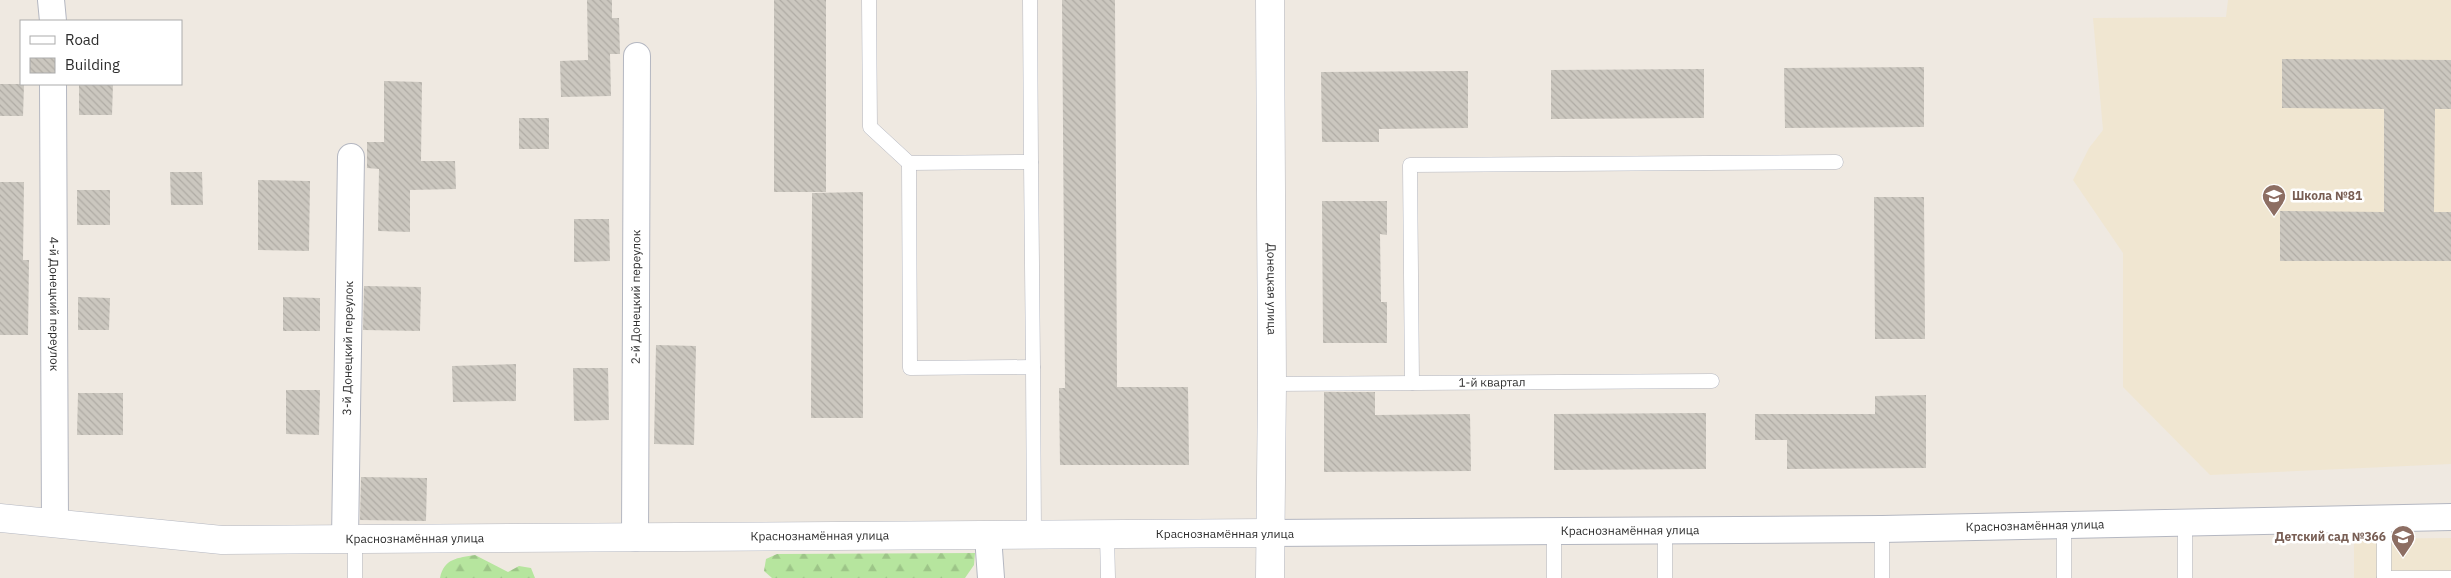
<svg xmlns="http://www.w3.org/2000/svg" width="2451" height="578" viewBox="0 0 2451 578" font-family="'IBM Plex Sans',sans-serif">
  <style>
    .education { fill: #f0e6d1 }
    .forest { fill: url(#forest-firs) }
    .building { fill: url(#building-back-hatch) }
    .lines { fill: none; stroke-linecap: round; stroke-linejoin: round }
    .service-casing { stroke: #b4b7c1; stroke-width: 15 }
    .minor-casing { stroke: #b4b7c1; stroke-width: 28 }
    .tertiary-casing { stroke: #b4b7c1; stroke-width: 29 }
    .secondary-casing { stroke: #b4b7c1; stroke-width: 29 }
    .service { stroke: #fff; stroke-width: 14 }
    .minor { stroke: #fff; stroke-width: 26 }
    .tertiary { stroke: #fff; stroke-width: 28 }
    .secondary { stroke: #fff; stroke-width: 28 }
    .labels { text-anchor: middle; stroke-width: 5; stroke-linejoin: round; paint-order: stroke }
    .education-label { font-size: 12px; font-weight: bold; fill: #785e54; stroke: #fff; text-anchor: start }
    .street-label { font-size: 12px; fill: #2e2e2e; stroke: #fff }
  </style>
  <defs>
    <pattern id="forest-firs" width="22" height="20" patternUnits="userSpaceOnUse" patternTransform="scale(1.25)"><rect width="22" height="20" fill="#b6e59e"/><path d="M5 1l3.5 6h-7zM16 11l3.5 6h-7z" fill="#9dc588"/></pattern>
    <pattern id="building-back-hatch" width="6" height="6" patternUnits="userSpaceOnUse" patternTransform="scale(1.25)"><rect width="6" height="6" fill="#cbc7bf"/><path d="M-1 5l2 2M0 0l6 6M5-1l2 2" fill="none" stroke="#afaba4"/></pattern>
  </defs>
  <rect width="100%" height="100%" fill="#efe9e1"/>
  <g class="education">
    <polygon points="2228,0 2451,0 2451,464 2210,475 2123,387 2123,253 2073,180 2089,148 2103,130 2093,18 2226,17"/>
    <polygon points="2451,538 2451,578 2354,578 2354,539"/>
  </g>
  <g class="forest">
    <polygon points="975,553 974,565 965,578 772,578 764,571 766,559 777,554"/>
    <path d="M 475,555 L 508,572 L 519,566 L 531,568 L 535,578 L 440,578 C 444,558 458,558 475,555 Z"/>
  </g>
  <g class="building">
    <polygon points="587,0 612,0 612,18 619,18 620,54 610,54 611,96 561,97 560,61 588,60"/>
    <rect x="774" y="0" width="52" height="192"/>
    <polygon points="1062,0 1115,0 1117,387 1188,387 1189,465 1060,465 1059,388 1065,388"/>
    <polygon points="2282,59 2451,60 2451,109 2435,109 2434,212 2451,212 2451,261 2280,261 2280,211 2384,212 2384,109 2282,108"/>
    <polygon points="1924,67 1924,127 1785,128 1784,68"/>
    <polygon points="1704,69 1704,118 1551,119 1551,70"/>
    <polygon points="1468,71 1468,128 1379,129 1379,142 1322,142 1321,72"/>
    <polygon points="384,81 422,82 421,161 455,161 456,189 410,190 410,232 378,231 379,169 367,168 367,142 384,142"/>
    <polygon points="0,84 24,84 23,116 0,116"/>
    <polygon points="79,84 113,84 112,115 79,115"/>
    <rect x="519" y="118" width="30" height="31"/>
    <polygon points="170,172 202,172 203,205 171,205"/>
    <polygon points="258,180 310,181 309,251 258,250"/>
    <polygon points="0,182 24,182 23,260 29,260 28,335 0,335"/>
    <rect x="77" y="190" width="33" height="35"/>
    <polygon points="863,192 863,418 811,418 812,193"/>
    <polygon points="1874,197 1924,197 1925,339 1875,339"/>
    <polygon points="1322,201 1387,201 1387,235 1380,234 1381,302 1387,302 1387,343 1323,343"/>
    <polygon points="574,219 609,219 610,261 574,262"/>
    <polygon points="364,286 421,287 420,331 363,330"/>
    <polygon points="78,297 110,298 109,330 78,330"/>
    <polygon points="283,297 320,298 320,331 283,331"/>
    <polygon points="656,345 696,346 694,445 654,444"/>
    <polygon points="516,364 516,401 453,402 452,366"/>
    <polygon points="573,368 608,368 609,420 574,421"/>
    <polygon points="286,390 320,390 319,435 286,434"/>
    <polygon points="1324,392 1375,392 1375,415 1470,414 1471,471 1324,472"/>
    <polygon points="78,393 123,393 123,435 77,435"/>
    <polygon points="1926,395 1926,468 1787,469 1787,440 1755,440 1755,414 1875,414 1875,396"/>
    <polygon points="1706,413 1706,469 1554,470 1554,414"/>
    <polygon points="361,477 427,478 426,521 360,520"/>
  </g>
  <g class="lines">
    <g class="service-casing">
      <g id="service">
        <polyline points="869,0 870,127 909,163 1031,162 1030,0"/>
        <polyline points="1031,162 1033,367"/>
        <polyline points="909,163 910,368 1033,367 1034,535"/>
        <polyline points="1412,383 1410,165 1836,162"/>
        <path id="s1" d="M 1272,384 L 1712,381"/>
        <polyline points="2384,518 2384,578"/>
        <polyline points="2185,522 2185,578"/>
        <polyline points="2064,526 2064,578"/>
        <polyline points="1882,529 1882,578"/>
        <polyline points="1554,531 1554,578"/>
        <polyline points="1665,531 1665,578"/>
        <polyline points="1107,535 1108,578"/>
        <polyline points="355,578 355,539"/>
        <polyline points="2384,578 2451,578"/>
      </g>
    </g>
    <g class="minor-casing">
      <g id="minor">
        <polyline points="51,0 53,21"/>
        <path id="s2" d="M 53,84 L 55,523"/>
        <path id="s3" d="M 1270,533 L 1882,529 L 2451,517"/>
        <polyline points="988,536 991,578"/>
        <path id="s4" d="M 635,538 L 637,56"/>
        <path id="s5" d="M 345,539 L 351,157"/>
      </g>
    </g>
    <g class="tertiary-casing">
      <g id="tertiary">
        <path id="s6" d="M 0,518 L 222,540 L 1270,533"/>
      </g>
    </g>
    <g class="secondary-casing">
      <g id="secondary">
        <path id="s7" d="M 1270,0 L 1272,384 L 1270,578"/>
      </g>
    </g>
    <use href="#service" class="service"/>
    <use href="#minor" class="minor"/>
    <use href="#tertiary" class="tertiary"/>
    <use href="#secondary" class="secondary"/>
  </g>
  <defs>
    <g id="school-pin" transform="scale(1.25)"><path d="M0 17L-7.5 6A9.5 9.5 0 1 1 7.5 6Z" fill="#8d6e63" stroke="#fff"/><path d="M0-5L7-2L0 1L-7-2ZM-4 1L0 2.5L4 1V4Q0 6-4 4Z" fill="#fff"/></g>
  </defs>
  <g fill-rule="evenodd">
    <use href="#school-pin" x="2274" y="196"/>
    <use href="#school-pin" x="2403" y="537"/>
  </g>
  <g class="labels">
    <g class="education-label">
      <text x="2292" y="200">Школа №81</text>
      <text x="2386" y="541" text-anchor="end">Детский сад №366</text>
    </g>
    <g class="street-label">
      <text dy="4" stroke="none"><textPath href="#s7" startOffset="289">Донецкая улица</textPath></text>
      <text dy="4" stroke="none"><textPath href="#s4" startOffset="241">2-й Донецкий переулок</textPath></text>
      <text dy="4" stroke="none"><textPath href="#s2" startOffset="220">4-й Донецкий переулок</textPath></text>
      <text dy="4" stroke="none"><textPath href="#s5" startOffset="191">3-й Донецкий переулок</textPath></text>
      <text dy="4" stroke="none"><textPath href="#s1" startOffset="220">1-й квартал</textPath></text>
      <text dy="4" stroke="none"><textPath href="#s3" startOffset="765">Краснознамённая улица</textPath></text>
      <text dy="4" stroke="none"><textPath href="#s3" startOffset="360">Краснознамённая улица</textPath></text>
      <text x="1225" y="538">Краснознамённая улица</text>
      <text dy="4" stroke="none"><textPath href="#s6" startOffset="821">Краснознамённая улица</textPath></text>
      <text dy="4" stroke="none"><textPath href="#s6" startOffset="416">Краснознамённая улица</textPath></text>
    </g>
  </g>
  <rect x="20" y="20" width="162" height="65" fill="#ffffff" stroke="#ababab"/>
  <rect x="30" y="36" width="25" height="8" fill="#ffffff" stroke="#ababab"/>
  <text x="65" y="45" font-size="15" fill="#2e2e2e">Road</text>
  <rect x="30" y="58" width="25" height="15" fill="url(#building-back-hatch)" stroke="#ababab"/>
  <text x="65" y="70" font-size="15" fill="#2e2e2e">Building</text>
</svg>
